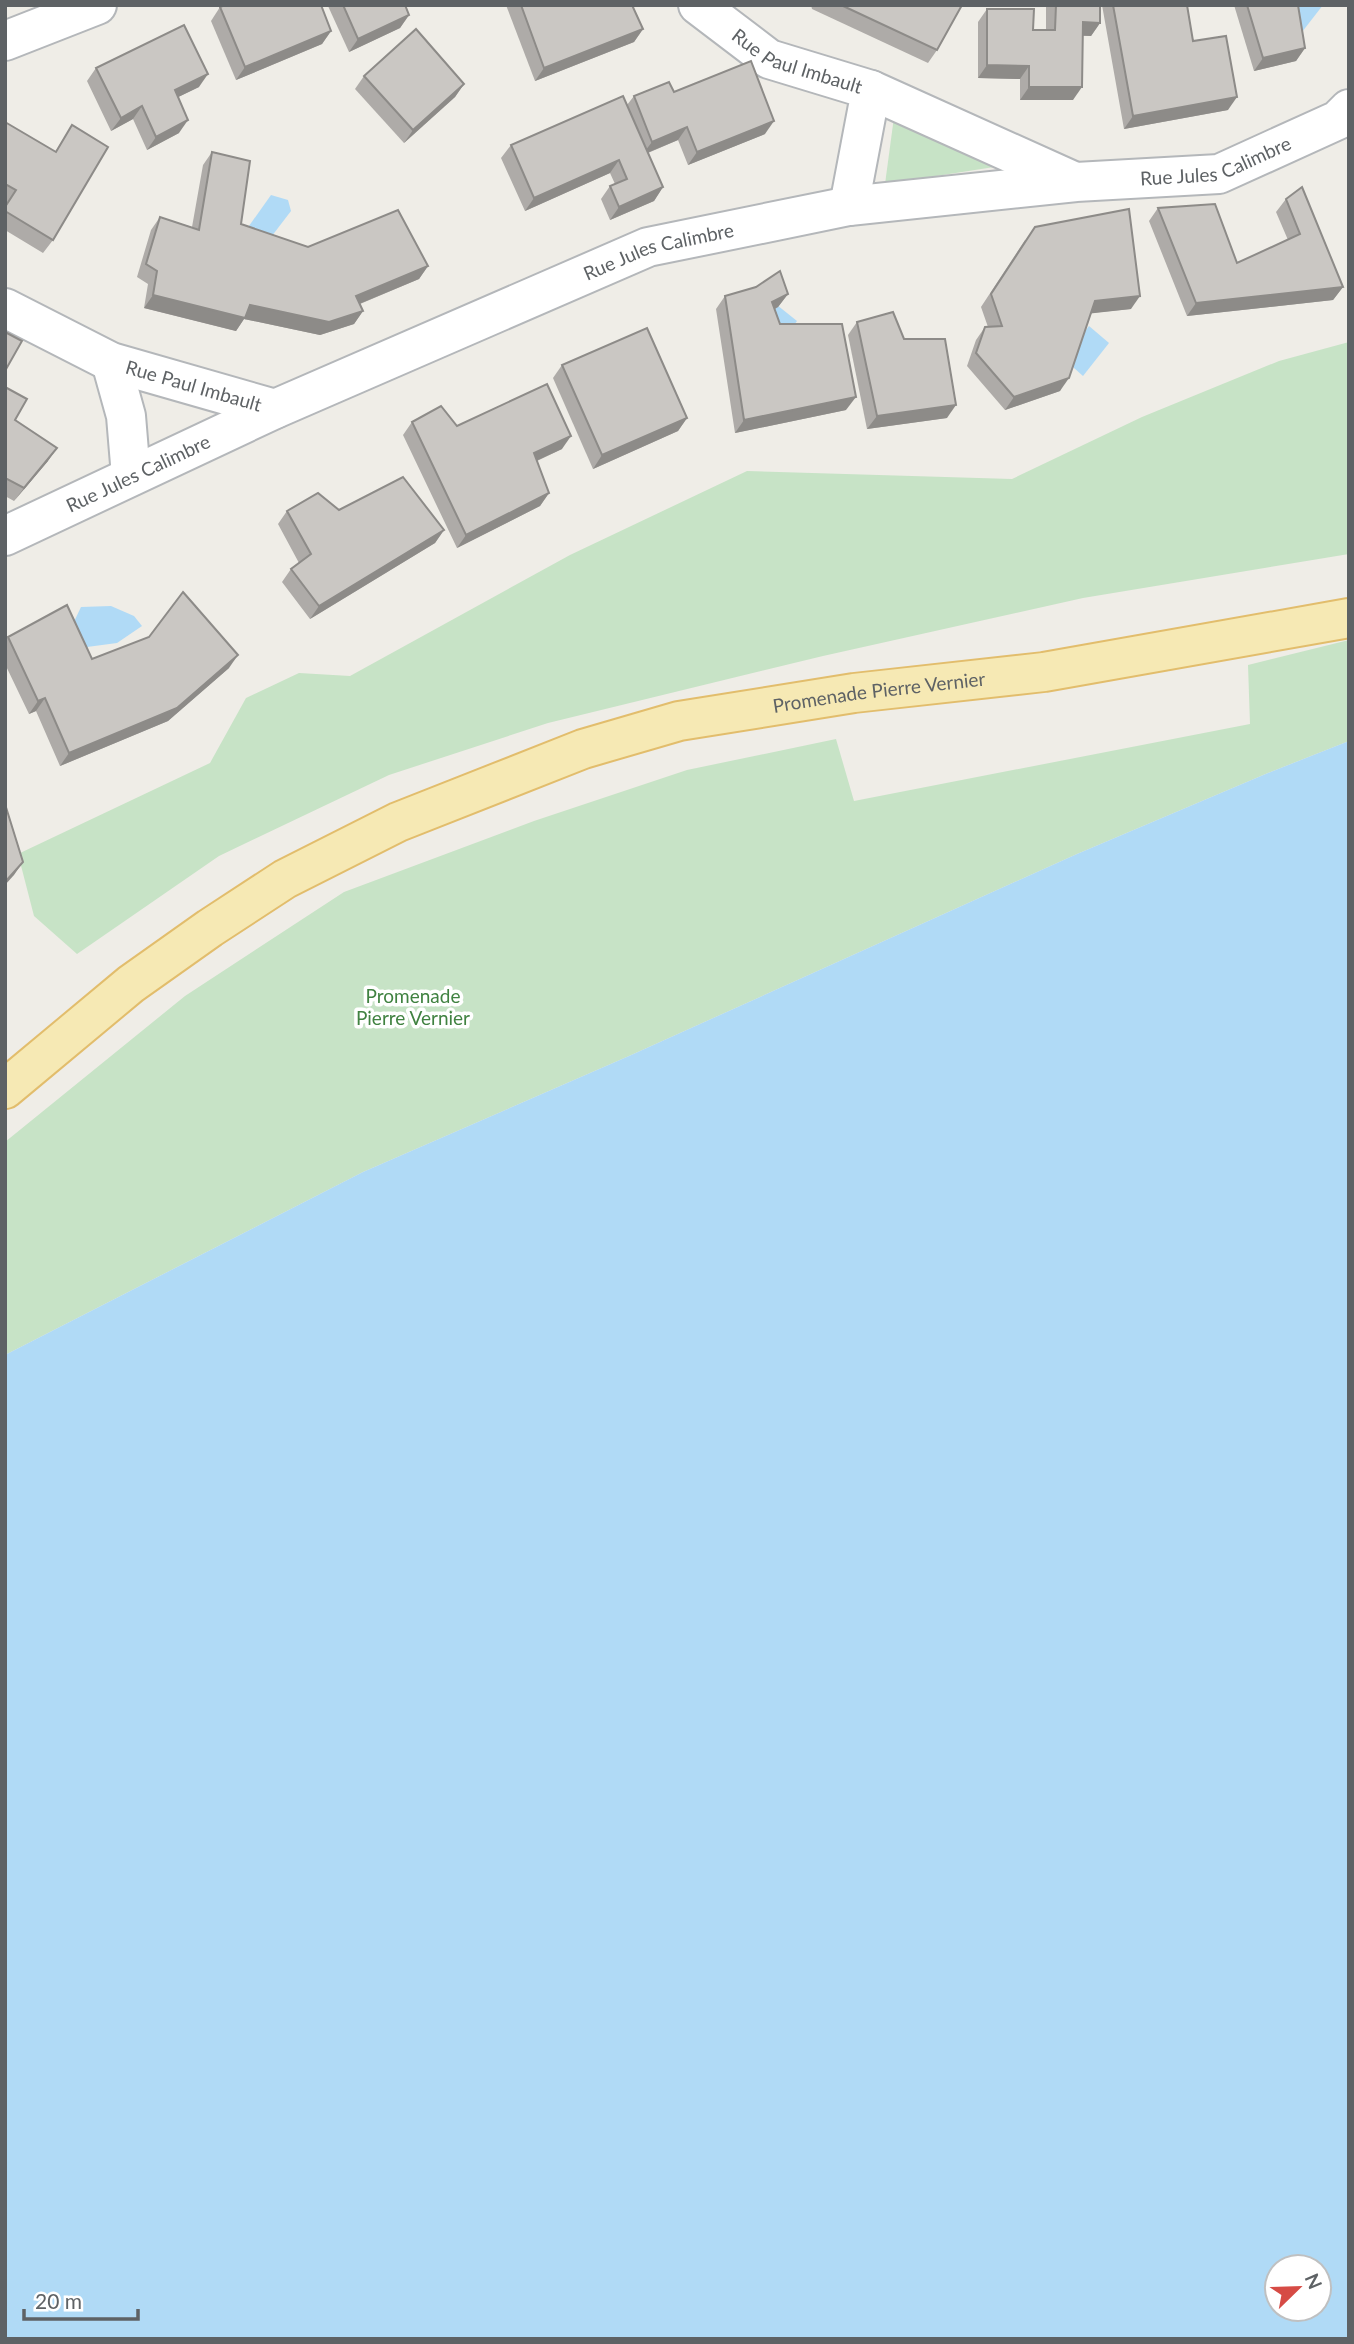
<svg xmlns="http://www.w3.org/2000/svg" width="1354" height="2344" viewBox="0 0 1354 2344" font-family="Lato,sans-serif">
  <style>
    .green { fill: #c7e3c6 }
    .water { fill: #b0daf6; fill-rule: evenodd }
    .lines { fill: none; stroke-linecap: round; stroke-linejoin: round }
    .minor-casing { stroke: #b4b7ba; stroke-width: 42 }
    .major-casing { stroke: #e2bd6c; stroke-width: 42 }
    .minor { stroke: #fff; stroke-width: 38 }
    .major { stroke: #f6e9b4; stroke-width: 38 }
    .wall { fill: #aeaba8 }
    .shaded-wall { fill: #8d8b88 }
    .building { fill: #cac7c3; stroke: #8d8b88; stroke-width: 2 }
    .labels { text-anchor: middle; stroke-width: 7; stroke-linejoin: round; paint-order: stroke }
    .street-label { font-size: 19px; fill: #5e6265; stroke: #fff }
    .park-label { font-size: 19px; fill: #408241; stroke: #fff }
  </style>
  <rect width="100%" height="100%" fill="#efede7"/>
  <g class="green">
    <polygon points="894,117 1007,165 885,184"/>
    <polygon points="1349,342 1349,554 1083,598 823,656 548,723 389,775 219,856 77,954 34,916 18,854 210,763 246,698 299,673 350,676 570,555 747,471 1012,479 1142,417 1279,361"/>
    <polygon points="1349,640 1349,741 1268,773 1077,854 629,1056 363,1172 5,1355 5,1142 185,996 344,892 534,821 687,770 836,739 854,801 1250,724 1248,665"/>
  </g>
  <g class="water">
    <polygon points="1290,5 1323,5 1302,32 1284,14"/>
    <polygon points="271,195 288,200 291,211 265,245 244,233"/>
    <polygon points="777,305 797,321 771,355 752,338"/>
    <polygon points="1089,326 1109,343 1083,376 1064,359"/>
    <polygon points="111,606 134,616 142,626 117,643 87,647 71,628 81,607"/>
    <path d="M 1349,741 L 1349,2339 L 5,2339 L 5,1355 L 363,1172 L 629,1056 L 1077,854 L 1268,773 ZM 1319,2267 L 1319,2309 L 1277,2309 L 1277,2267 Z"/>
  </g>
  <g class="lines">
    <g class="minor-casing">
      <g id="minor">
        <path id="s1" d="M 698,5 L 769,59 L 871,90 L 849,206"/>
        <polyline points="5,41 97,5"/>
        <polyline points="871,90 1073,181"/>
        <path id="s2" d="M 5,308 L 111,362 L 275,409"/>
        <polyline points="111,362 126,416 131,476"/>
        <path id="s3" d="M 5,536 L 275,409 L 648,247 L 849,206 L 1076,182 L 1219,174 L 1338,120 L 1349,109"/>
      </g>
    </g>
    <g class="major-casing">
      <g id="major">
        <path id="s4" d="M 5,1089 L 131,984 L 210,928 L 285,879 L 398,822 L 583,749 L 679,721 L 854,693 L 1044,672 L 1349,618"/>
      </g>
    </g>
    <use href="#minor" class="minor"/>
    <use href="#major" class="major"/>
  </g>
  <g class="wall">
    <polygon points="405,5 409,15 400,28 349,52 328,6"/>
    <polygon points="506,5 632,5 643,29 634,42 535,81"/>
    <polygon points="811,5 962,5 937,50 928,63 812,9"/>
    <polygon points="1046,5 1100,5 1100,23 1091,36 1082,36 1073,100 1020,100 1020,79 978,78 978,22 987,9 1033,30 1046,30"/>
    <polygon points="1102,5 1187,5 1193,41 1228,110 1124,129"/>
    <polygon points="1234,5 1298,5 1305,48 1296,61 1254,71"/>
    <polygon points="220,7 331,31 322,44 236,80 211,21"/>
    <polygon points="96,68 199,87 178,97 179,133 147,150 133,119 111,131 87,81"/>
    <polygon points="364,76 464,84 455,97 404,143 355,89"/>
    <polygon points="674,92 765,134 688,165 678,140 648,153 663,187 654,201 610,220 601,199 610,186 615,184 610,173 525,211 501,158 511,145 627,105 634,96"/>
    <polygon points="5,122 55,152 72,125 53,240 43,253 5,230 5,205 7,203 5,203"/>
    <polygon points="212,152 241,224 308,247 428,266 419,279 360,304 363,311 354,324 320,335 244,319 236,331 144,308 148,284 137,277 151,230 160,217 192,227 203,165"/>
    <polygon points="1286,199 1343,287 1333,300 1187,316 1149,221 1158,208 1237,263 1288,240 1276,212"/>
    <polygon points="1025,240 1131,309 1091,313 1060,391 1005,410 967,366 976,340 985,327 988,327 981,307"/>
    <polygon points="788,294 778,307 775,309 780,324 846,410 735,433 716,309 725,296"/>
    <polygon points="857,322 904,339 947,418 867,429 848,335"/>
    <polygon points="562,365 687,418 678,431 593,469 553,378"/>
    <polygon points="5,387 15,420 48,461 14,501 5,496"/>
    <polygon points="412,422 457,426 562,449 537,461 549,493 540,506 457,548 403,435"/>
    <polygon points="339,510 444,530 435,543 310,619 282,582 291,569 299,563 278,524 287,511"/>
    <polygon points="8,637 92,659 229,668 168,721 60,766 36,711 29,714 5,664 5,640"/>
  </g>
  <g class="shaded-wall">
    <polygon points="409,15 400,28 349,52 358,39"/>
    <polygon points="1083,22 1100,23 1091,36 1073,35"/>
    <polygon points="643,29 634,42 535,81 544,68"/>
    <polygon points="331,31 322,44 236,80 245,67"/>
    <polygon points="1305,48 1296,61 1254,71 1263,58"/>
    <polygon points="987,65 1029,66 1020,79 978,78"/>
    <polygon points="208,74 199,87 166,103 175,90"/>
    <polygon points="464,84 455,97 404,143 413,130"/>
    <polygon points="1029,87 1082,87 1073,100 1020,100"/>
    <polygon points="1237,97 1228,110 1124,129 1133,116"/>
    <polygon points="142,106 133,119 111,131 121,118"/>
    <polygon points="188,120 179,133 147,150 156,137"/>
    <polygon points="774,121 765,134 688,165 697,152"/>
    <polygon points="687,127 678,140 642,155 652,142"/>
    <polygon points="619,160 610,173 525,211 534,198"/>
    <polygon points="663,187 654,201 610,220 619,207"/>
    <polygon points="428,266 419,279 347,309 356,296"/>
    <polygon points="1343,287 1333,300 1187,316 1196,303"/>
    <polygon points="788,294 778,307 763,315 772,302"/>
    <polygon points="153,295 250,305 363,311 354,324 320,335 244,319 236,331 144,308"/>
    <polygon points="1140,296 1131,309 1086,314 1095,301"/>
    <polygon points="1069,378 1060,391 1005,410 1014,397"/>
    <polygon points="856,397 846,410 735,433 744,420"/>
    <polygon points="956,405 947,418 867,429 877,416"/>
    <polygon points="687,418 678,431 593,469 602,455"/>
    <polygon points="571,436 562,449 525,466 534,453"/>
    <polygon points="57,448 48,461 14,501 24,488"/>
    <polygon points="549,493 540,506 457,548 466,535"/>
    <polygon points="444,530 435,543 310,619 319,606"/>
    <polygon points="238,655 229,668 168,721 60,766 69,753"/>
    <polygon points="45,698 36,711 29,714 38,701"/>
    <polygon points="23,862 14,875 5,885 5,882"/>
  </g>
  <g class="building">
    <polygon points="225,5 321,5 331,31 245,67 220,7"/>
    <polygon points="343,5 405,5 409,15 358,39"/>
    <polygon points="521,5 632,5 643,29 544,68"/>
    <polygon points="841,5 962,5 937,50"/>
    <polygon points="1056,5 1100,5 1100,23 1083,22 1082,87 1029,87 1029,66 987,65 987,9 1034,9 1033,30 1055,30"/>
    <polygon points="1113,5 1187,5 1193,41 1226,36 1237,97 1133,116"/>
    <polygon points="1247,5 1298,5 1305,48 1263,58"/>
    <polygon points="184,25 208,74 175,90 188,120 156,137 142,106 121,118 96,68"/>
    <polygon points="416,29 464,84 413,130 364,76"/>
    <polygon points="751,61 774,121 697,152 687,127 652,142 634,96 669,82 674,92"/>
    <polygon points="623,96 663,187 619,207 610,186 627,179 619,160 534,198 511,145"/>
    <polygon points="5,122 56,152 72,125 108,147 53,240 5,211 5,207 16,190 5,184"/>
    <polygon points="212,152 250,161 241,224 308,247 398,210 428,266 356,296 363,311 329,322 250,305 245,318 153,295 157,271 146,264 160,217 199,230"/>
    <polygon points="1302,187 1343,287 1196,303 1158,208 1215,204 1237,263 1300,234 1286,199"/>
    <polygon points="1129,209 1140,296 1095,301 1069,378 1014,397 976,353 985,327 1002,326 991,294 1035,227"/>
    <polygon points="780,271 788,294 772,302 780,324 842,324 856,397 744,420 725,296 756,287"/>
    <polygon points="893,312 904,339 945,339 956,405 877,416 857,322"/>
    <polygon points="647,328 687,418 602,455 562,365"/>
    <polygon points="5,332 22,341 5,371"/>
    <polygon points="547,384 571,436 534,453 549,493 466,535 412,422 441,406 457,426"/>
    <polygon points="5,387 27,399 15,420 57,448 24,488 5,478"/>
    <polygon points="403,477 444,530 319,606 291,569 311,554 287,511 318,493 339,510"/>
    <polygon points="183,592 238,655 177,708 69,753 45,698 38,701 8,637 67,605 92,659 149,637"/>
    <polygon points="5,804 23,862 5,882"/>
  </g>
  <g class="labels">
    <g class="street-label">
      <text dy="7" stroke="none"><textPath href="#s1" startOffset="116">Rue Paul Imbault</textPath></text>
      <text dy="7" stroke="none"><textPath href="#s3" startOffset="1281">Rue Jules Calimbre</textPath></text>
      <text dy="7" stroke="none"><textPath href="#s3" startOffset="714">Rue Jules Calimbre</textPath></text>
      <text dy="7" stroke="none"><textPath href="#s2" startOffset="205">Rue Paul Imbault</textPath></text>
      <text dy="7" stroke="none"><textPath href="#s3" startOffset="147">Rue Jules Calimbre</textPath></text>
      <text dy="7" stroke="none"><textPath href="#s4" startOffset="978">Promenade Pierre Vernier</textPath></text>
    </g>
    <g class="park-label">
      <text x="413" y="1003">Promenade<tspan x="413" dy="22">Pierre Vernier</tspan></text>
    </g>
  </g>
  <rect width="1354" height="2344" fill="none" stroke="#5e6265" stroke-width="14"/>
  <g transform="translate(1298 2288) rotate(67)"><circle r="33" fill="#ffffff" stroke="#bfc0c1" stroke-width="2"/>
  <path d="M0-5L12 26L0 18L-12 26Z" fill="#d64b45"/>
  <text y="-10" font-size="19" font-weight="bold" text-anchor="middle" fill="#5e6265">N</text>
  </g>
  <path d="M24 2309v10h114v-10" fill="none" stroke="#5e6265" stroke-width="3.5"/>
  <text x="35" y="2309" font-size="21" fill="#5e6265" stroke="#ffffff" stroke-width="5" paint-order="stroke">20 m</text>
</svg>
